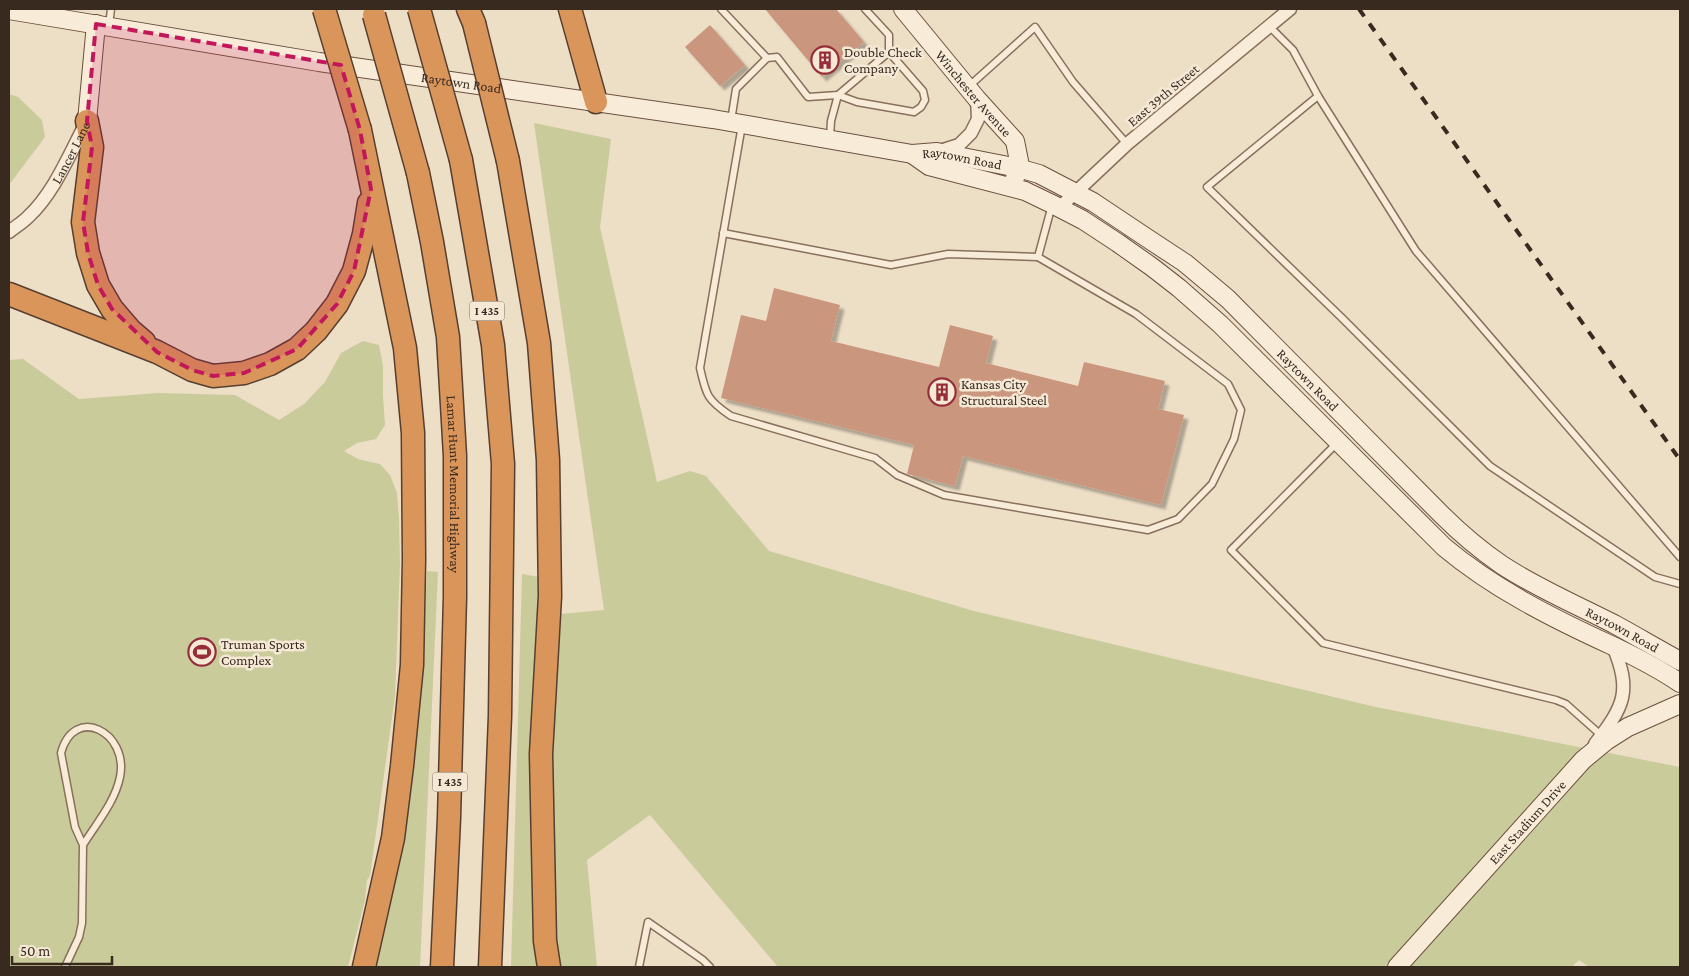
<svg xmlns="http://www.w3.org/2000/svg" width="1689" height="976" viewBox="0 0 1689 976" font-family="'Crimson Pro',serif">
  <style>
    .green { fill: #cacb9a }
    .building { fill: #ca967d; filter: url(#shadow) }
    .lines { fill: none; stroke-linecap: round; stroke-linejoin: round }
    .lane-casing { stroke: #88705c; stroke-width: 9 }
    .street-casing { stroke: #88705c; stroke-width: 15 }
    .secondary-casing { stroke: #6a513f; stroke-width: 20 }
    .highway-casing { stroke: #563e30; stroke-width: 25 }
    .lane { stroke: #f8ecd9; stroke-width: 6 }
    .street { stroke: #f8ecd9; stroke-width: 12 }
    .secondary { stroke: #f8ecd9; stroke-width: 18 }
    .highway { stroke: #da965a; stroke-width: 22 }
    .rail { stroke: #392a20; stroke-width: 4; stroke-dasharray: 9 9; stroke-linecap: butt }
    .highway-bridge-casing { stroke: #563e30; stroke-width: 25; stroke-linecap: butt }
    .highway-bridge { stroke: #da965a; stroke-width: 22 }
    .marked { fill: #c2185b; fill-opacity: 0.2; stroke: #c2185b; stroke-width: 4; stroke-dasharray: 10 6; stroke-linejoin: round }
    .labels { text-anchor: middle; stroke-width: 5; stroke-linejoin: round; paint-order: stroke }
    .shield { fill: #f5e9d6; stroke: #716357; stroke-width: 1 }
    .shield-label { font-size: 12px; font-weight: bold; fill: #392a20 }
    .poi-label { font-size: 14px; fill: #392a20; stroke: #f5e9d6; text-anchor: start }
    .street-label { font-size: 14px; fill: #392a20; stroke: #f5e9d6 }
  </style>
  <defs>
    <filter id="shadow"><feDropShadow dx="4.5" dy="4.5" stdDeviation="1" flood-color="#0004"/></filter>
  </defs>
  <rect width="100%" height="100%" fill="#eddec6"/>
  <g class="green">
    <polygon points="9,94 18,97 42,120 45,137 9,185"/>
    <polygon points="534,123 611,139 600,227 657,482 690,471 706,476 769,551 974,611 1376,707 1680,767 1680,967 1589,967 1579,960 1572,967 778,967 650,815 587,860 597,967 556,967 549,797 561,614 604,610"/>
    <polygon points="363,341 379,345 383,366 383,396 385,425 376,439 357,443 344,451 358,459 380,464 390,475 397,493 399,519 400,564 395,696 370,876 367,880 365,900 348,967 9,967 9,360 23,359 79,399 158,393 235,395 279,420 304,404 325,382 341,353"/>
    <path d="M 427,571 L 438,572 L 420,967 L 374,967 C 389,895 407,823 415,750 C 422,690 424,630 427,571 Z"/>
    <polygon points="522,574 539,577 534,701 538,967 511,967"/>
  </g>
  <g class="building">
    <polygon points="765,9 836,9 864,42 822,77"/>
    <polygon points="710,25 745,65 720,86 685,47"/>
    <polygon points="774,288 840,305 831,341 939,367 950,325 993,336 986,363 1078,386 1084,362 1165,381 1158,409 1184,415 1161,505 963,456 955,486 907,474 914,445 721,398 741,315 766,321"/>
  </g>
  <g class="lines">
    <g class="lane-casing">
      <g id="lane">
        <polyline points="721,9 767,58"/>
        <polyline points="109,25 111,9"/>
        <polyline points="1269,26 1293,50 1318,96 1416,251 1680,557"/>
        <polyline points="968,87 1035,27 1073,82 1127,144"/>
        <polyline points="1318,96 1207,187 1343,319 1490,466 1655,577 1680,584"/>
        <polyline points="731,121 736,89 767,58 777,57 808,97 838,95 857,102 914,112 921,107 925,100 923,91 889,52"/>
        <path d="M 742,125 L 700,368 C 706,395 707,400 731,416 L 875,458 L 897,475 L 944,495 L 1148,530 L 1178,519 L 1212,484 L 1234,439 L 1241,410 L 1228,384 L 1136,314 L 1038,257"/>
        <polyline points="830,138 831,121 838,95 889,52 889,35 865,9"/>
        <polyline points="723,233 891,265 948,254 1038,257 1052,205"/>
        <polyline points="1338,442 1231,550 1323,643 1556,700 1566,704 1602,736"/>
        <path d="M 65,967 L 79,937 L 82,923 L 83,845 L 75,827 L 61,753 C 74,704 129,732 120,777 C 115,802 96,824 83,845"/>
        <polyline points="639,967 648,922 703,960 710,967"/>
      </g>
    </g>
    <g class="street-casing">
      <g id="street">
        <polyline points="940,151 959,145 971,133 978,119 977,99"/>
        <polyline points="1059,208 1127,144 1290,9"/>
        <path id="s1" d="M 9,232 C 15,227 22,223 28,217 C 54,193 69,155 86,123"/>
        <path d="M 1595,744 C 1624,706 1632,692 1613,646"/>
      </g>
    </g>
    <g class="secondary-casing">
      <g id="secondary">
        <path id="s2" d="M 903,9 L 977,99 L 1015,141 L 1019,161 L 1015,178"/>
        <path id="s3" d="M 9,10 L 319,62 L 713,119 L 912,154 L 937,152 L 1018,168 L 1039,174 L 1093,202 L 1150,240 L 1185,263 L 1228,299 L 1441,514 C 1460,533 1480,550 1502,565 C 1537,588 1577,605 1614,624 C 1636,636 1658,649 1680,661"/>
        <polyline points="87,121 96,24"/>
        <path d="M 912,154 L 929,166 L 1025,191 L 1052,204 L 1083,220 L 1118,243 L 1152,267 L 1179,288 L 1220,324 L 1444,547 C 1494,589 1554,619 1613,646 C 1636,657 1658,668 1680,683"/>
        <path id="s4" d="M 1397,967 L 1583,760 L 1606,741 L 1628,727 L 1680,704"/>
      </g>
    </g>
    <g class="highway-casing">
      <g id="highway">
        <polyline points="468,9 474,23"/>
        <polyline points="570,9 596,102"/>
        <polyline points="87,121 92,147 83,222 88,253 98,285 112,309 130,330 144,342"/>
        <polyline points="360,130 405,348 413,433 414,559 412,665 402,766 393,838 364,967"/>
        <polyline points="461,160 493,345 503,464 500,716 490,967"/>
        <polyline points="508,161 539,343 548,460 550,596 541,754 545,941 549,967"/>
        <path id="s5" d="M 418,173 L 432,242 L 448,337 L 455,456 L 455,597 L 449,818 L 442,967"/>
        <polyline points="9,294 157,352 192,370 213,376 244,373 270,364 297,349 316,331 337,304 354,271 364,234 369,203"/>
      </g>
    </g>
    <use href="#lane" class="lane"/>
    <use href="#street" class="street"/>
    <use href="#secondary" class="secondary"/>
    <use href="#highway" class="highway"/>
    <polyline class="rail" points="1359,9 1680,460"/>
    <g class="highway-bridge-casing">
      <g id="highway-bridge">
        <polyline points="324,9 360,130"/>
        <polyline points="419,9 461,160"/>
        <polyline points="374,15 418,173"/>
        <polyline points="474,23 508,161"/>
      </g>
    </g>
    <use href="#highway-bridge" class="highway-bridge"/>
  </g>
  <path class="marked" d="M 96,24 L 341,65 L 360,130 L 371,189 L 354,271 L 337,304 L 297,349 L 244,373 L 213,376 L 192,370 L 157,352 L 112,309 L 98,285 L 88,253 L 83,222 L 92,147 L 87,121 Z"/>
  <defs>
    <g id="building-ring" transform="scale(1.4375)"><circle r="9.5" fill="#f5e9d6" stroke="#962e38" stroke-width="1.5"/><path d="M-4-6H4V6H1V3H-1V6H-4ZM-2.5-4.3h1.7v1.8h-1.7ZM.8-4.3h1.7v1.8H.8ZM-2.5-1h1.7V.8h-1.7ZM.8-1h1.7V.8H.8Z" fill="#962e38"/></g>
    <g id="stadium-ring" transform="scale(1.4375)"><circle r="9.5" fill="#f5e9d6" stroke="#962e38" stroke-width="1.5"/><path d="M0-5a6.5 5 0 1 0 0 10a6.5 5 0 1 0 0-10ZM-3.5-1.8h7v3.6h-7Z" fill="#962e38"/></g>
  </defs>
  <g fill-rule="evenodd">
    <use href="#building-ring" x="825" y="60"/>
    <use href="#building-ring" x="942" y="392"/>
    <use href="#stadium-ring" x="202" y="652"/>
  </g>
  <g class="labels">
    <g class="shield">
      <rect x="469.5" y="301.5" width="35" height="19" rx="4"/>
      <rect x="432.5" y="772.5" width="35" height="19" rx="4"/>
    </g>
    <g class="shield-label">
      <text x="487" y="315">I 435</text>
      <text x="450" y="786">I 435</text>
    </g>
    <g class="poi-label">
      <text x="844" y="57">Double Check<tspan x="844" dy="16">Company</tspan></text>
      <text x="961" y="389">Kansas City<tspan x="961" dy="16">Structural Steel</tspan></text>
      <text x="221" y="649">Truman Sports<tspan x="221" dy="16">Complex</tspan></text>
    </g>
    <g class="street-label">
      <text dy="5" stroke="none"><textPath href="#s3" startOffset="458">Raytown Road</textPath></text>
      <text dy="5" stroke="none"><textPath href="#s2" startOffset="110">Winchester Avenue</textPath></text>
      <text transform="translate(1163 95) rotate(-40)" y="5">East 39th Street</text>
      <text dy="5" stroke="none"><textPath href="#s1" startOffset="102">Lancer Lane</textPath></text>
      <text dy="5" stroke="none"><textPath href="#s3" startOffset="965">Raytown Road</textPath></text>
      <text dy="5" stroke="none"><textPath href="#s3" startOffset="1385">Raytown Road</textPath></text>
      <text dy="5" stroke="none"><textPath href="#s5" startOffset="314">Lamar Hunt Memorial Highway</textPath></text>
      <text dy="5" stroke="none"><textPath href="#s3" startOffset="1790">Raytown Road</textPath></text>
      <text dy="5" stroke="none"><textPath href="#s4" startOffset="195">East Stadium Drive</textPath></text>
    </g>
  </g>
  <rect width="1689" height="976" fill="none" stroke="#392a20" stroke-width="20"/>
  <path d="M12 956v8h100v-8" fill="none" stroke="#392a20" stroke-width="2.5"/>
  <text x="20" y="956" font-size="15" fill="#392a20" stroke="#f5e9d6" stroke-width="4" paint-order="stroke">50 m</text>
</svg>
